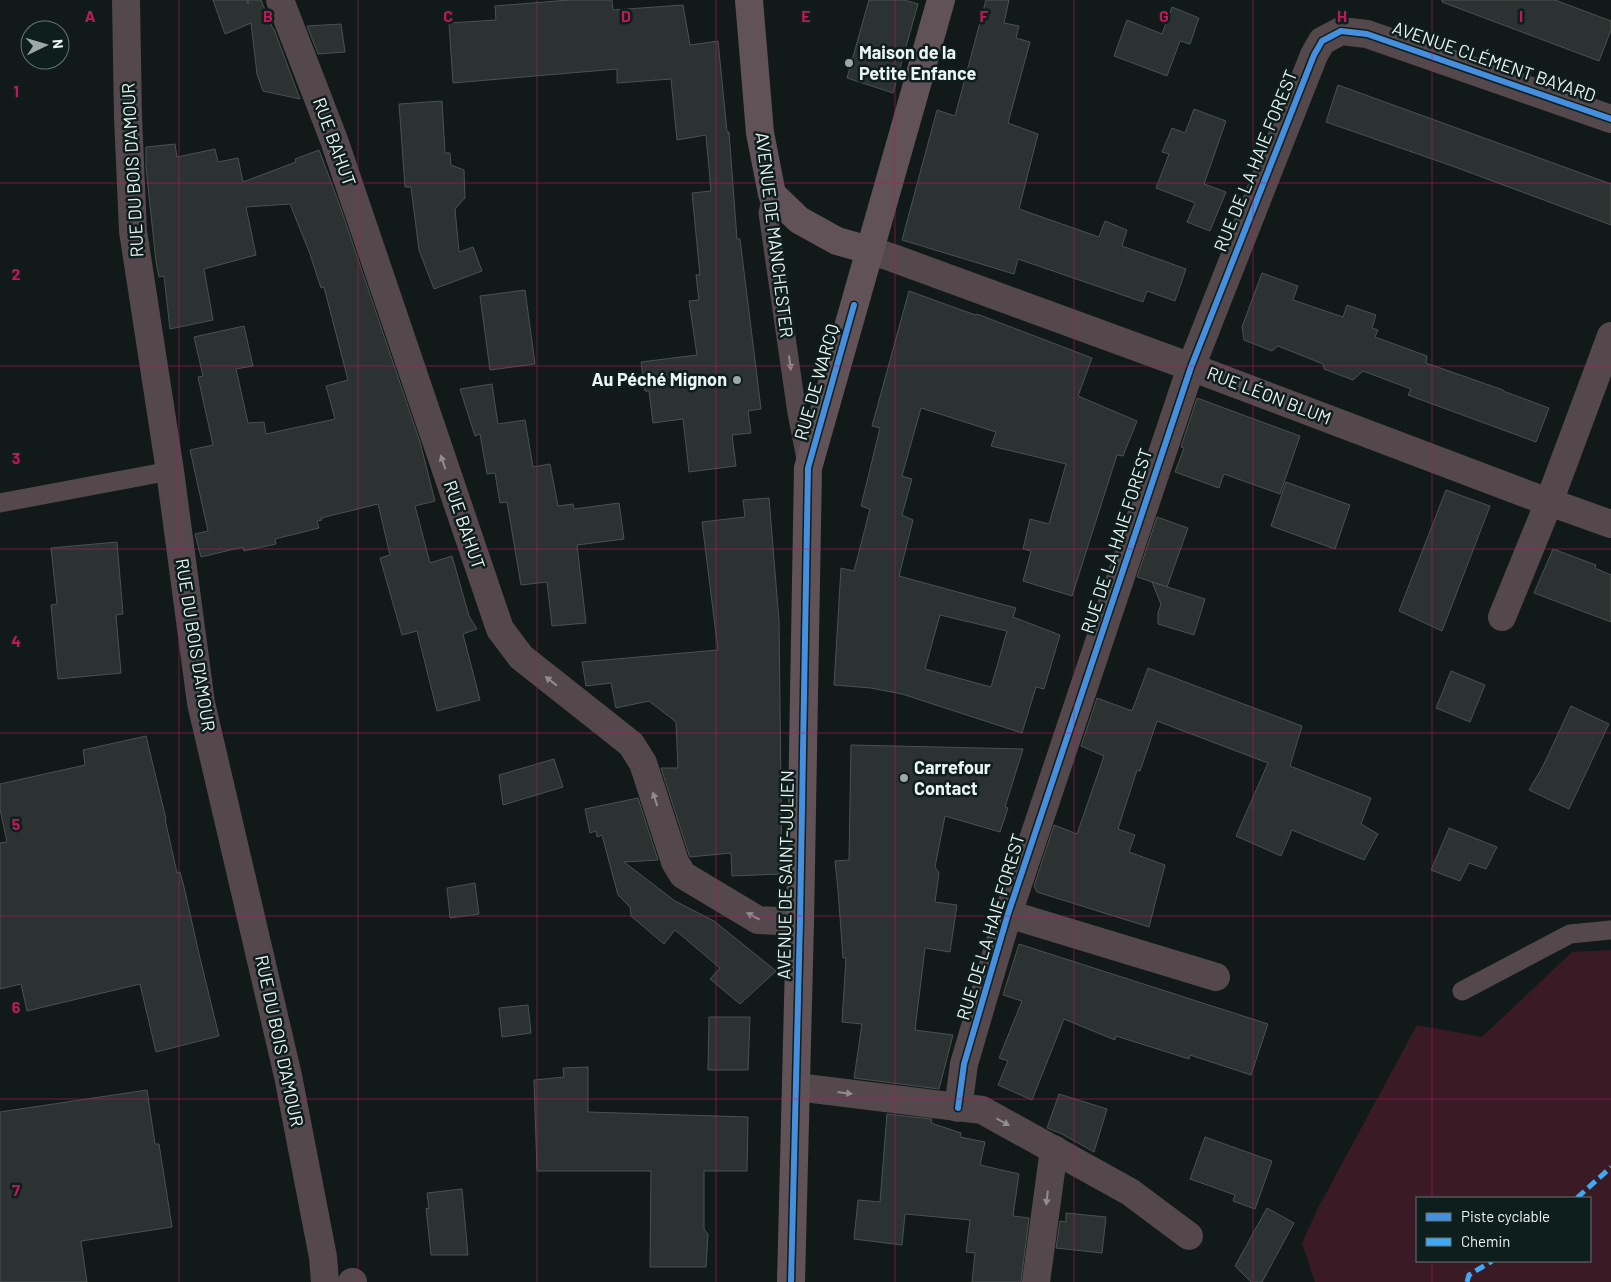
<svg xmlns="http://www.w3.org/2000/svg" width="1611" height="1282" viewBox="0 0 1611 1282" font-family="Barlow,sans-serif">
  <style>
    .green { fill: #3a1a25; fill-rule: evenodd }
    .building { fill: #2b3231; stroke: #4a5251; fill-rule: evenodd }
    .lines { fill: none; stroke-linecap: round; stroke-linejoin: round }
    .lane { stroke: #54484c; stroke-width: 19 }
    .street { stroke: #54484c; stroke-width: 28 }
    .secondary { stroke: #615257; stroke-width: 28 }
    .quiet { stroke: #3fa9f5; stroke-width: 5; stroke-dasharray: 10 5; stroke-linecap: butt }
    .cycleway-casing { stroke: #0e1e1c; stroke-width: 9 }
    .cycleway { stroke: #468fdf; stroke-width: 6 }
    .oneway { fill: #908d8e }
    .grid { fill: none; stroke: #c2185b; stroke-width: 1; stroke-opacity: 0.55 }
    .poi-dot { fill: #9ea8a6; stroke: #0e1e1c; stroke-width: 2 }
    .labels { text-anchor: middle; stroke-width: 5; stroke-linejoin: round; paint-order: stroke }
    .poi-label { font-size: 18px; font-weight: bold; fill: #eaf4f2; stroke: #0e1e1c; text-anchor: start }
    .street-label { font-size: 18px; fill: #eaf4f2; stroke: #0e1e1c }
    .grid-label { font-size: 16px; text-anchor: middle; font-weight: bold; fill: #c2185b; stroke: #0e1e1c; stroke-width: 5; stroke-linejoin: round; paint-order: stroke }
  </style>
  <rect width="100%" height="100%" fill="#121a19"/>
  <path class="green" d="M 1611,950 L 1611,1282 L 1315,1282 L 1302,1243 L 1318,1208 L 1417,1025 L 1482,1037 L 1572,952 ZM 1417,1198 L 1590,1198 L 1590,1261 L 1417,1261 Z"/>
  <g class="building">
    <polygon points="213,0 247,0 248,4 248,0 261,0 273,29 274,29 300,99 263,91 257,74 251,23 225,34"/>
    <polygon points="569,0 612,0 613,10 683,5 690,45 718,41 727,132 729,132 737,239 740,239 761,409 748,411 751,433 732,435 736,466 689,472 683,419 653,423 649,391 645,391 641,362 697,355 689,301 699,300 696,275 700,275 692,193 711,191 706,135 677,140 671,79 617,83 617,69 453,83 449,23 496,20 495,6"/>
    <polygon points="869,0 904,0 918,4 893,93 847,78"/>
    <polygon points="986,0 1009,0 1004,23 1019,26 1016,38 1030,42 1008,123 1038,134 1019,209 1099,237 1105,221 1127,230 1122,246 1186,269 1175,301 1147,291 1143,302 1018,259 1014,274 902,240 937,110 955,116"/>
    <polygon points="1442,0 1555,0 1611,21 1611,30 1599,61 1442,2"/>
    <polygon points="1172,7 1199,18 1190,44 1180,41 1167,76 1114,56 1127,20 1162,34"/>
    <polygon points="341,24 345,52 318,54 307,26"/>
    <polygon points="1338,85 1611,184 1611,225 1455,167 1326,122"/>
    <polygon points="442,101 445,153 450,153 451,165 464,170 465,198 455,209 459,252 473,247 482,271 434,289 419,250 411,187 405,187 399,104"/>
    <polygon points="1194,109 1226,121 1204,184 1226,192 1210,231 1187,222 1195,203 1156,188 1169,154 1162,152 1172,128 1185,133"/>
    <polygon points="175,144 177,157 215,149 218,162 238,158 243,182 296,162 295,159 319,150 340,206 420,442 435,501 415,506 430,563 452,556 469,616 477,629 463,634 480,700 437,711 417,631 402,635 380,558 390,555 378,504 321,518 322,520 317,521 319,528 275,539 276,544 244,551 243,547 201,557 195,534 208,531 190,450 213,445 198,377 203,376 194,337 244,326 253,366 236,369 248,423 264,422 266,434 335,419 326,386 348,380 324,287 321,288 310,254 290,204 246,207 256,255 204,269 213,320 170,329 164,276 159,277 156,262 146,167 146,147"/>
    <polygon points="1262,273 1298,286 1293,300 1343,317 1347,305 1376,315 1372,328 1378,330 1375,337 1427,356 1426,363 1503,390 1503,391 1549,408 1536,442 1408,395 1411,389 1363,371 1353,380 1324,369 1323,364 1278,346 1272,351 1244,340 1242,327"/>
    <polygon points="525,290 535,364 490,370 480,296"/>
    <path d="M 909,291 L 967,312 L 976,315 L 977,314 L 1092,358 L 1078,396 L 1137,421 L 1123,456 L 1117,455 L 1072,596 L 1023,581 L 1031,551 L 1023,549 L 1030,519 L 1049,524 L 1066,464 L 991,446 L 996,432 L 921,408 L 902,476 L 912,479 L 902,515 L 913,520 L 899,576 L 1016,608 L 1013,617 L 1060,635 L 1044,689 L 1036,687 L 1022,733 L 902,694 L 871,688 L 834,685 L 841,568 L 854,571 L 870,509 L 861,506 L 880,428 L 872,426 ZM 940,615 L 1007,631 L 991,687 L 925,669 Z"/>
    <polygon points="492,384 498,424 525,420 533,467 550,464 558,506 573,504 574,509 619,503 624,539 577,545 586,623 552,626 547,582 521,585 507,502 500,503 495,473 487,474 480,434 475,436 460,389"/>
    <polygon points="1197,398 1300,436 1280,494 1224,474 1219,488 1175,472 1184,448 1181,447"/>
    <polygon points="1286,482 1350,505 1335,549 1271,526"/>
    <polygon points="1446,490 1490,506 1442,631 1399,611"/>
    <polygon points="769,498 779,621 782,874 732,876 731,853 690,857 689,855 661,768 678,768 676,722 649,701 616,708 611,683 586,686 582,662 718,650 702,522 745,517 743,500"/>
    <polygon points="1157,517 1188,528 1167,587 1137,577"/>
    <polygon points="117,542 123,614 116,615 121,673 58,679 51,605 57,604 51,548"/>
    <polygon points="1553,549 1596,565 1595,568 1611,575 1611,622 1534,593"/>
    <polygon points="1152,582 1205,599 1194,635 1158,624 1158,613 1161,604"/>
    <polygon points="1148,668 1302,726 1290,766 1371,798 1361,824 1378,834 1364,860 1292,830 1281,856 1236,836 1268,763 1157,721 1140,771 1137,770 1118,829 1135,835 1129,852 1165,865 1149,927 1037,892 1034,886 1054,825 1077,834 1104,756 1081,746 1097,698 1132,711"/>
    <polygon points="1451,671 1485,685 1470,722 1436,708"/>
    <polygon points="1571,706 1609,724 1569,809 1529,790 1543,766"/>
    <polygon points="146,736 166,819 165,819 177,873 180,872 184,887 199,954 219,1036 156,1052 140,984 27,1011 21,984 0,989 0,843 7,842 0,809 0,784 85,765 83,750"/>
    <polygon points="851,745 1023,749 1005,807 1008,808 1000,832 945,816 935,867 939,873 935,902 957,905 950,952 925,948 915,1030 953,1035 939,1089 854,1078 862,1024 842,1022 846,958 843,958 838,890 835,861 849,860"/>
    <polygon points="554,759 563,787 503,805 499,775"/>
    <polygon points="638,798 658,860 624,862 675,901 714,921 776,971 740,1004 710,979 720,968 675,930 664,944 631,916 630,907 618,895 602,835 597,837 596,831 590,833 585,809"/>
    <polygon points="1449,828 1497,847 1486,869 1469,863 1460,881 1431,870"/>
    <polygon points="475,883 479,914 450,918 447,888"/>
    <polygon points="1019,944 1268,1024 1251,1075 1190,1055 1189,1059 1116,1036 1115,1040 1064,1019 1032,1100 998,1085 1008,1061 999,1058 1022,1001 1003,995"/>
    <polygon points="528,1005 531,1033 502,1037 499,1008"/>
    <polygon points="709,1017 750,1017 748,1070 708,1070"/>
    <polygon points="588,1067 588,1112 748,1117 747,1171 704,1171 704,1229 708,1234 706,1267 650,1267 651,1171 537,1171 534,1080 564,1077 563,1068"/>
    <polygon points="147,1090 155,1144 159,1144 172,1227 81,1241 87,1282 0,1282 0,1112"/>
    <polygon points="1059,1094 1107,1109 1094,1152 1062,1134 1047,1128"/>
    <polygon points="887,1114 932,1119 931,1123 961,1133 960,1137 985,1142 980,1165 1019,1174 1013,1216 1029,1218 1021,1282 972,1282 975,1253 966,1252 970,1220 905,1214 902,1245 854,1239 858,1200 880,1202"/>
    <polygon points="1205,1137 1272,1161 1255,1209 1233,1201 1235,1195 1190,1179"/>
    <polygon points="462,1189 468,1255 431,1255 426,1208 429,1209 427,1193"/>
    <polygon points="1267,1208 1294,1223 1262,1282 1251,1282 1235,1266"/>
    <polygon points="1066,1213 1106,1217 1102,1253 1056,1248 1060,1221 1066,1222"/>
  </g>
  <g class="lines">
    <g class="lane">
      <polyline points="772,194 768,213 797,413 807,464"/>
      <polyline points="0,503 170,471"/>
      <polyline points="1462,991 1570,934 1611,930"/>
    </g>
    <g class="street">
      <polyline points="126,0 128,117 133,231 170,471 201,703 288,1076 323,1257 325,1282"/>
      <polyline points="280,0 334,140 500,629 521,657 631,744 643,763 675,862 683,875 758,920 800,922"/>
      <polyline points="869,250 893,258 1191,367 1524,493 1611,524"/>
      <polyline points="1502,617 1549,502 1611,336"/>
      <polyline points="1008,914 1216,977"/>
      <polyline points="797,1087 982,1110 1130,1192 1189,1236"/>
      <polyline points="958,1108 964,1064 1008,914 1191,367 1314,55 1322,41 1341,31 1367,34 1611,119"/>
      <polyline points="352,1282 353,1282"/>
      <polyline points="1036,1282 1054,1149"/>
    </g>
    <g class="secondary">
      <polyline points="749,0 760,133 772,194 799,220 837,241 869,250"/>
      <polyline points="791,1282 800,922 808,468 941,0"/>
    </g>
    <g class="quiet">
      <polyline points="1577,1198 1611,1167"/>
      <polyline points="1467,1282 1469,1275 1492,1261"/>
    </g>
    <g class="cycleway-casing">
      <g id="cycleway">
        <polyline points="958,1108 964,1064 1008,914 1191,367 1314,55 1322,41 1341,31 1367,34 1611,119"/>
        <polyline points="791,1282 800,922 808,468 854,305"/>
      </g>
    </g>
    <use href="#cycleway" class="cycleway"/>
  </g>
  <defs><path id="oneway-solid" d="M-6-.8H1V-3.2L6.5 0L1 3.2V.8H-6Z" transform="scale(1.25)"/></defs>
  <g class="oneway">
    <use href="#oneway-solid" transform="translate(790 363) rotate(82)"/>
    <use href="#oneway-solid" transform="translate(443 462) rotate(-109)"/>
    <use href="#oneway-solid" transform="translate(551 681) rotate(-142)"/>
    <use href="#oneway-solid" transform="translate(655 799) rotate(-108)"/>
    <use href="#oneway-solid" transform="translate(753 916) rotate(-152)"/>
    <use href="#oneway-solid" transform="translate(845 1093) rotate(7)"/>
    <use href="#oneway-solid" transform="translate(1003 1122) rotate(29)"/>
    <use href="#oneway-solid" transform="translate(1047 1198) rotate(97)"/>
  </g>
  <path class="grid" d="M 179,0 L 179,1282M 358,0 L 358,1282M 537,0 L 537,1282M 716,0 L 716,1282M 895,0 L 895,1282M 1074,0 L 1074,1282M 1253,0 L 1253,1282M 1432,0 L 1432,1198M 0,183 L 1611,183M 0,366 L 1611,366M 0,549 L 1611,549M 0,733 L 1611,733M 0,916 L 1611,916M 0,1099 L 1611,1099M 1432,1261 L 1432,1282"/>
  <g class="poi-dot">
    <circle cx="849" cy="63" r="5"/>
    <circle cx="737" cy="380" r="5"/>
    <circle cx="904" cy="778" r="5"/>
  </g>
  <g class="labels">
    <g class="poi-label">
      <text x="859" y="59">Maison de la<tspan x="859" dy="21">Petite Enfance</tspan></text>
      <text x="727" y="386" text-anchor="end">Au Péché Mignon</text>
      <text x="914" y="774">Carrefour<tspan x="914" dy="21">Contact</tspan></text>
    </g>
    <g class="street-label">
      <text transform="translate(1494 62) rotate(19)" y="6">AVENUE CLÉMENT BAYARD</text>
      <text transform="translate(334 142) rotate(70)" y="6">RUE BAHUT</text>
      <text transform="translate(1256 161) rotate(-68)" y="6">RUE DE LA HAIE FOREST</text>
      <text transform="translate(133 170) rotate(-93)" y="6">RUE DU BOIS D'AMOUR</text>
      <text transform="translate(774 235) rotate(83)" y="6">AVENUE DE MANCHESTER</text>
      <text transform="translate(817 382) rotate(-74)" y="6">RUE DE WARCQ</text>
      <text transform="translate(1269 396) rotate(21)" y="6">RUE LÉON BLUM</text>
      <text transform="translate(464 525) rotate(71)" y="6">RUE BAHUT</text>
      <text transform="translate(1117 541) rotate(-72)" y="6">RUE DE LA HAIE FOREST</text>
      <text transform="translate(195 645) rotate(81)" y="6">RUE DU BOIS D'AMOUR</text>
      <text transform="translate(786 875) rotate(-89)" y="6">AVENUE DE SAINT-JULIEN</text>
      <text transform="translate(991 927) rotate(-73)" y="6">RUE DE LA HAIE FOREST</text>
      <text transform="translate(279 1041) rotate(78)" y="6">RUE DU BOIS D'AMOUR</text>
    </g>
  </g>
  <g class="grid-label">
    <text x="90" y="22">A</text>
    <text x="268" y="22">B</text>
    <text x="448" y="22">C</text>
    <text x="626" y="22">D</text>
    <text x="806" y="22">E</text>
    <text x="984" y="22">F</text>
    <text x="1164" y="22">G</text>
    <text x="1342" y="22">H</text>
    <text x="1521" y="22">I</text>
    <text x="16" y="97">1</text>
    <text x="16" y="280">2</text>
    <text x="16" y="464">3</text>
    <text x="16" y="647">4</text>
    <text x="16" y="830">5</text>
    <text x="16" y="1013">6</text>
    <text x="16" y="1196">7</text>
  </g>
  <rect x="1416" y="1197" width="175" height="65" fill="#0e1e1c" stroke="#667472"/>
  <rect x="1426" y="1213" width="25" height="8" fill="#468fdf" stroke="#667472"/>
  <text x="1461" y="1222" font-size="15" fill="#eaf4f2">Piste cyclable</text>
  <rect x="1426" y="1238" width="25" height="8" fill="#3fa9f5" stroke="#667472"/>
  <text x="1461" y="1247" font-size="15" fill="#eaf4f2">Chemin</text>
  <g transform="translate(45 45) rotate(85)"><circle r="24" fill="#0e1e1c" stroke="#667472"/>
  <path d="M0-4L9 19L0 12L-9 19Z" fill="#9ea8a6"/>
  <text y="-8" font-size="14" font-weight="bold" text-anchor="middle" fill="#eaf4f2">N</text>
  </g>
</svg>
